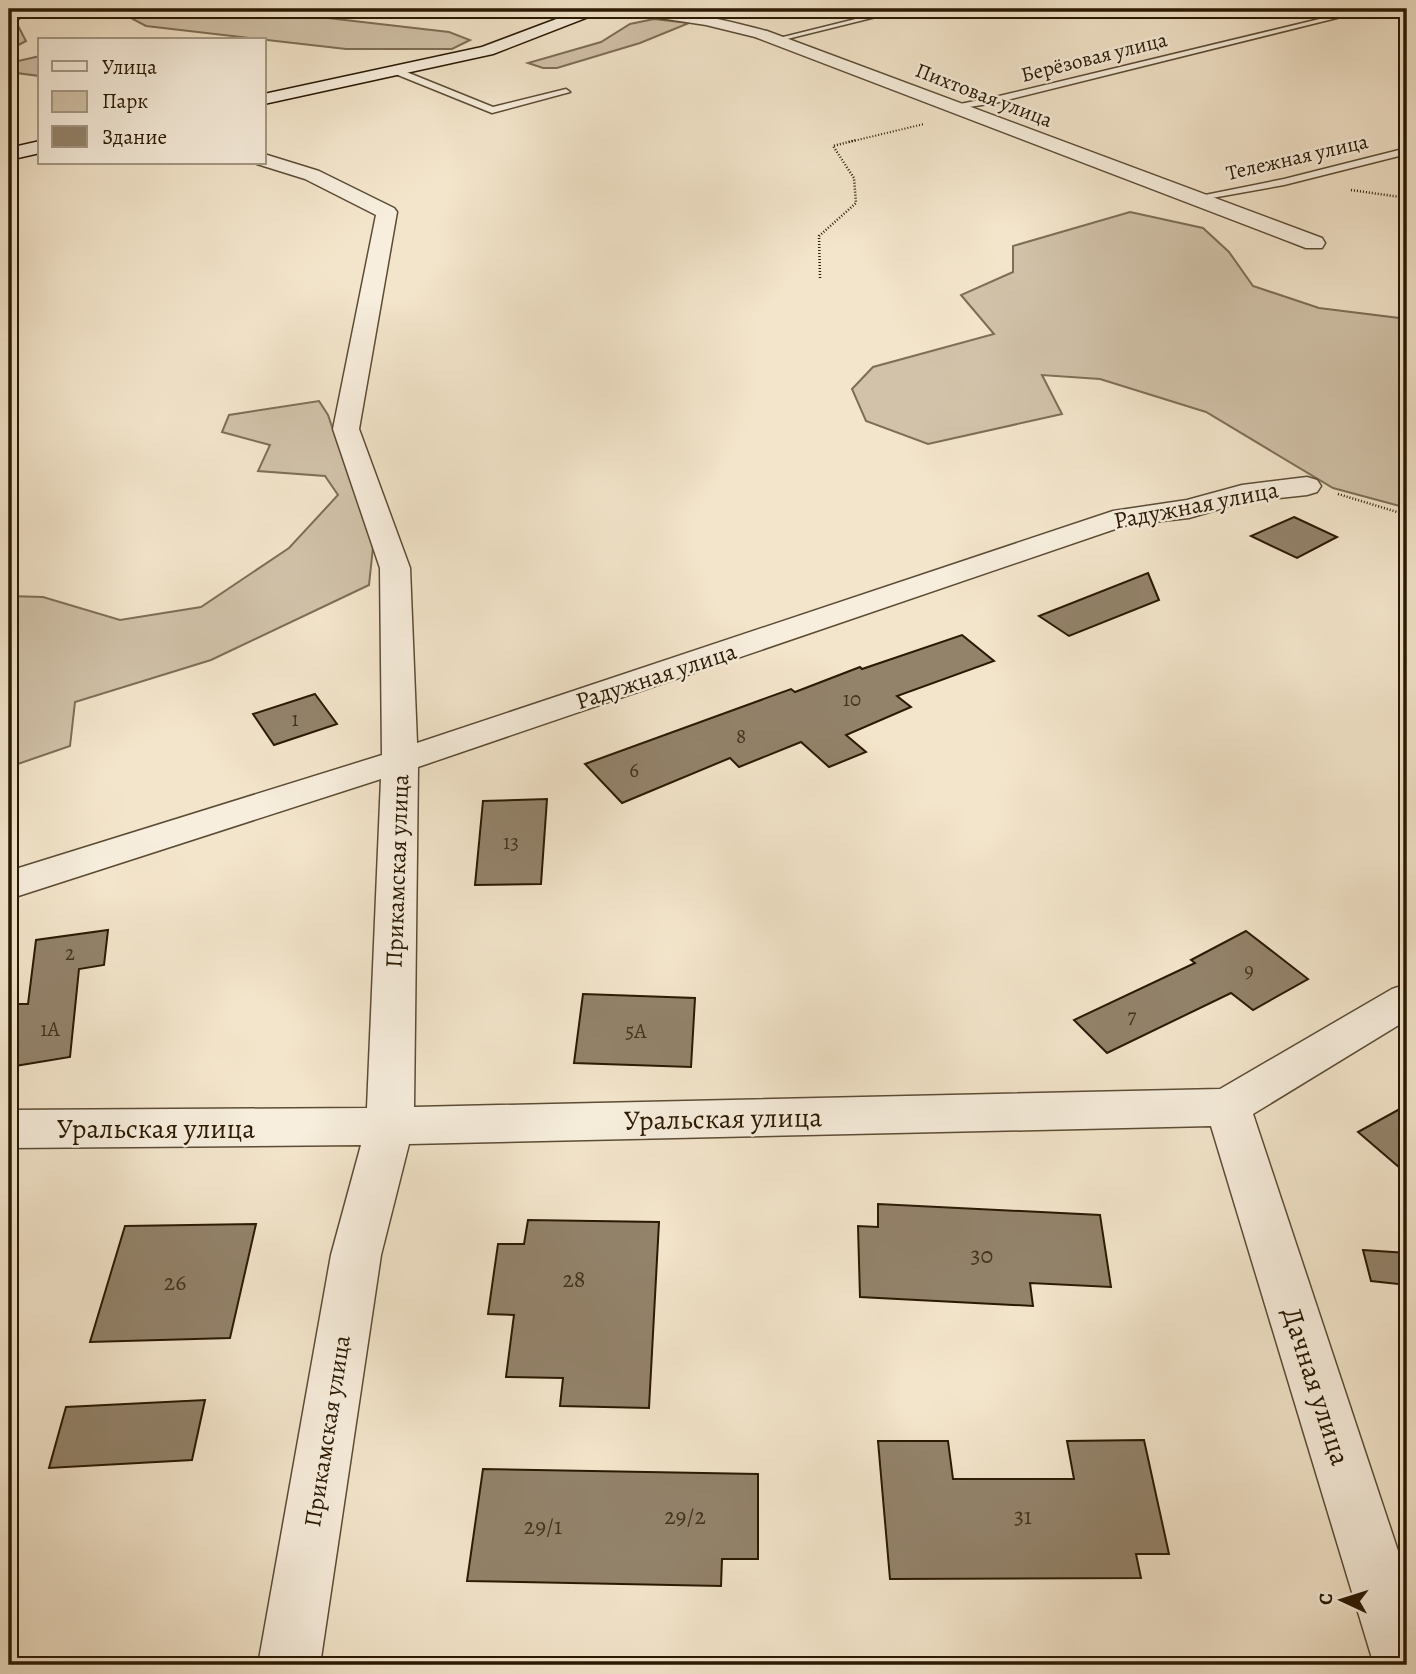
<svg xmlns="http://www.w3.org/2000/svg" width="1416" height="1674" viewBox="0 0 1416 1674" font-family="Alegreya,serif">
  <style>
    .green { fill: #d1c2a9; stroke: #7e6e56; stroke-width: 2 }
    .building { fill: #93836b; stroke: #2a1903; stroke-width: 2 }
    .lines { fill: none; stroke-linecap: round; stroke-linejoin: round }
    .lane-casing { stroke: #5c4c35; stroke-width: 3 }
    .street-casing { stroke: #5c4c35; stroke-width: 3 }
    .secondary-casing { stroke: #2a1903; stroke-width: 3 }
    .path-far1 { stroke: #2a1903; stroke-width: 2; stroke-dasharray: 1 2; stroke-linecap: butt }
    .path { stroke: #2a1903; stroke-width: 2.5; stroke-dasharray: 1 2; stroke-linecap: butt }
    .lane { fill: #f7eedd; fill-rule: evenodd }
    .street { fill: #f7eedd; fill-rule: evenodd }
    .secondary { fill: #f7eedd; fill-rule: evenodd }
    .labels { text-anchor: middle; stroke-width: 5; stroke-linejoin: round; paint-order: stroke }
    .far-street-label { font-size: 21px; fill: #2a1903; stroke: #f7eedd }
    .number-label { font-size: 21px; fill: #44341d }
    .street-label { font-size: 24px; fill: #2a1903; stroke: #f7eedd }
    .near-number-label { font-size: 24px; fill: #44341d }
    .near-street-label { font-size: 28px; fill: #2a1903; stroke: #f7eedd }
  </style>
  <rect width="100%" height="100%" fill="#f3e5cb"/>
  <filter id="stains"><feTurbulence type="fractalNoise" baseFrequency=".00286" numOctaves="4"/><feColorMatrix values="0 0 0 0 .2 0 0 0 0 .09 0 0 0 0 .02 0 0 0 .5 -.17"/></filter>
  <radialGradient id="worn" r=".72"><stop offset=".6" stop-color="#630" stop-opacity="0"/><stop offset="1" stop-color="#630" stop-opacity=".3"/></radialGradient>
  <g class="green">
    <polygon points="9,9 46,9 29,10 16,22 26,41 9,50"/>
    <polygon points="114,9 249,9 449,32 470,40 452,49 346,49 146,26"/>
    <polygon points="654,19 689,23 640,43 557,68 543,68 528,63 601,42 630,24"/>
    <polygon points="40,56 40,76 9,72 9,63"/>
    <polygon points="1130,212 1203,228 1229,252 1253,286 1319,308 1407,319 1407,508 1333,488 1206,412 1100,379 1042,375 1062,414 928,444 866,421 852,389 873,367 994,334 961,295 1013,272 1013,246"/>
    <polygon points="319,401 328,415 373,547 369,585 211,660 75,702 70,746 9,767 9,596 43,597 120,620 201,607 289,548 338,495 325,476 258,471 270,445 222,432 229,415"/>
  </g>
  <g class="building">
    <polygon points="1294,517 1337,537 1297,558 1251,536"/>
    <polygon points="1148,573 1159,600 1069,636 1039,616"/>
    <polygon points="962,635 994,661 897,696 911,707 846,735 866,752 829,767 801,742 739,767 730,758 622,803 585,764 791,689 795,692 860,667 862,669"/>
    <polygon points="315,694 337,724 274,745 253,714"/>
    <polygon points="547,799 541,884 475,885 483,801"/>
    <polygon points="108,930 104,965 79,969 70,1057 9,1067 9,1004 28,1004 36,940"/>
    <polygon points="1246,931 1308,979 1253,1010 1231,993 1107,1053 1074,1020 1195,963 1191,960"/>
    <polygon points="583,994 695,998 691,1067 574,1063"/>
    <polygon points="1407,1105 1407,1174 1358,1132"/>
    <polygon points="878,1204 1100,1215 1111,1287 1030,1283 1033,1306 860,1297 858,1226 878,1227"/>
    <polygon points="528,1220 659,1222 649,1408 560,1406 563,1378 506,1377 514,1315 488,1314 498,1244 524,1244"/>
    <polygon points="256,1224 230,1338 90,1342 125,1226"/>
    <polygon points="1363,1250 1407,1253 1407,1285 1371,1281"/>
    <polygon points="205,1400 192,1460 49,1468 66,1407"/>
    <polygon points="1144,1440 1169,1554 1136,1554 1141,1578 890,1579 878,1441 948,1441 953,1479 1074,1479 1067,1441"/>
    <polygon points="483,1469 758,1474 758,1559 722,1559 721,1586 467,1581"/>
  </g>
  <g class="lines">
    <g class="lane-casing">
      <g id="lane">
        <polygon points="896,9 908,9 775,42 771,40"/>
        <polygon points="1361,9 1373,9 995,103 949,110 945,107 995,97"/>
        <polygon points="393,69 399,69 493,107 566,89 570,92 492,113 393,73"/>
        <polygon points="1407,148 1407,154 1284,185 1195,201 1190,198 1284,179"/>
      </g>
    </g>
    <g class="street-casing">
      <g id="street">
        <path d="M 625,9 C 674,7 720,19 767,31 L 1322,238 L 1325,243 L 1322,248 L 1306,248 L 755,37 L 706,25 L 633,14 Z"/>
        <polygon points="264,154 319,171 394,208 397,212 359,429 410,568 417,743 1113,511 1187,500 1242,485 1307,477 1317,480 1321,486 1317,492 1307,495 1244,502 1189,518 1127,525 418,767 414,1107 1220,1089 1392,989 1407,984 1407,1020 1253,1114 1407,1578 1407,1665 1374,1665 1211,1126 409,1144 381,1255 320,1665 258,1665 331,1255 361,1145 9,1148 9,1110 367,1108 381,779 9,899 9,871 382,755 380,568 333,429 376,215 305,179 257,164 264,163"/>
      </g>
    </g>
    <g class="secondary-casing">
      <g id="secondary">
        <polygon points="583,9 604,9 601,12 493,54 264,104 264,94 482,47"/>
        <polygon points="40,141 40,153 9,160 9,148"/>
      </g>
    </g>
    <polyline class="path-far1" points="849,142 924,124"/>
    <g class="path">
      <polyline points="1351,190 1407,198"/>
      <polyline points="820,278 819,236 856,203 854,178 833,146 856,140"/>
      <polyline points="1338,494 1407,515"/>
    </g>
    <use href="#lane" class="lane"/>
    <use href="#street" class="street"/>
    <use href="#secondary" class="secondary"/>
  </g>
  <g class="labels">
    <g class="far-street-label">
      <text transform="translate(1094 57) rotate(-14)" y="7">Берёзовая улица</text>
      <text transform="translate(984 95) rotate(21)" y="7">Пихтовая улица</text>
      <text transform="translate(1297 157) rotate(-13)" y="7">Тележная улица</text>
    </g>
    <g class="number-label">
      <text x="852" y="706">10</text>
      <text x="295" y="726">1</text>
      <text x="741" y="743">8</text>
      <text x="634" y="777">6</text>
      <text x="511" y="849">13</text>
      <text x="70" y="960">2</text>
      <text x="1249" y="977">9</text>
      <text x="1132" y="1023">7</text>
      <text x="50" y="1036">1А</text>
      <text x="636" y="1038">5А</text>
    </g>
    <g class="street-label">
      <text transform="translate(1196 505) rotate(-11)" y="8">Радужная улица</text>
      <text transform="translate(656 676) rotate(-18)" y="8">Радужная улица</text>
      <text transform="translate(397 871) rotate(-88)" y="8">Прикамская улица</text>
      <text transform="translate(327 1431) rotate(-81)" y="8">Прикамская улица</text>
    </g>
    <g class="near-number-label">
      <text x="982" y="1263">30</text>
      <text x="574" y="1287">28</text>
      <text x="175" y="1290">26</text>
      <text x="685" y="1524">29/2</text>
      <text x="1023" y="1524">31</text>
      <text x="543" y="1534">29/1</text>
    </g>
    <g class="near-street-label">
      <text transform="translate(723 1118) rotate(-1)" y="10">Уральская улица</text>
      <text x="156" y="1138">Уральская улица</text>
      <text transform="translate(1317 1386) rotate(72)" y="10">Дачная улица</text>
    </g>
  </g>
  <rect width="1416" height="1674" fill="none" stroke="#f3e5cb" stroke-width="35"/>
  <rect x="10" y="10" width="1395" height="1653" fill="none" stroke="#2a1903" stroke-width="3.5"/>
  <rect x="18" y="18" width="1381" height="1639" fill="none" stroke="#2a1903" stroke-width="2"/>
  <rect x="38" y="38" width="228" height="126" fill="#f7eedd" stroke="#a59986" stroke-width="2"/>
  <rect x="52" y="61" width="35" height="10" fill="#f7eedd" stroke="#a59986" stroke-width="2"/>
  <text x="102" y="74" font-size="21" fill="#2a1903">Улица</text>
  <rect x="52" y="91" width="35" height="21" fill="#d1c2a9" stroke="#a59986" stroke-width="2"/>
  <text x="102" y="108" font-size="21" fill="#2a1903">Парк</text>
  <rect x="52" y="126" width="35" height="21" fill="#93836b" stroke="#a59986" stroke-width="2"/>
  <text x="102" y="144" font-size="21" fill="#2a1903">Здание</text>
  <g transform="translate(1342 1600) rotate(274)" stroke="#f7eedd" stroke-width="5" paint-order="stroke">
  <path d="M0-5L12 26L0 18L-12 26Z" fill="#2a1903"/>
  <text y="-10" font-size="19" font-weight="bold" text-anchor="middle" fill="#2a1903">С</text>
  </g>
  <rect width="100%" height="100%" filter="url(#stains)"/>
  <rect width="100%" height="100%" fill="url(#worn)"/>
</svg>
